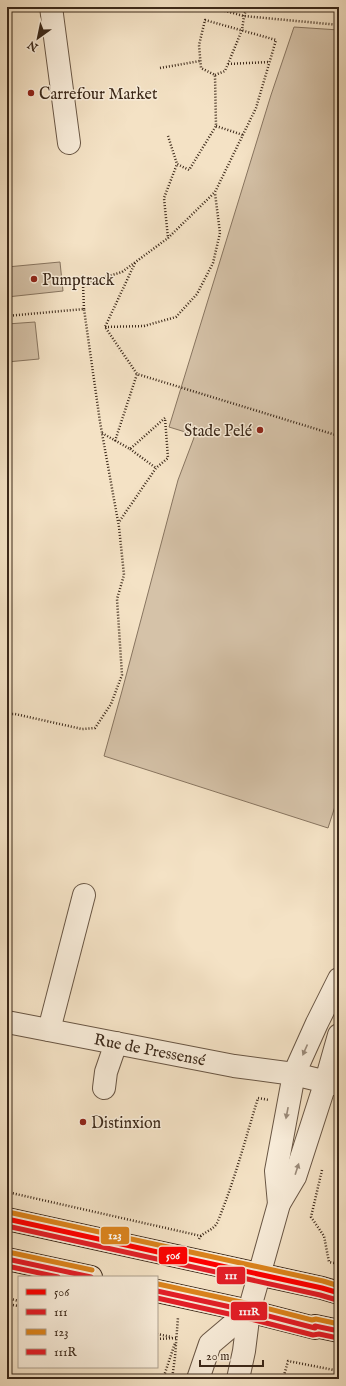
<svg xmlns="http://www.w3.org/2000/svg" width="346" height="1386" viewBox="0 0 346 1386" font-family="'IM FELL English',serif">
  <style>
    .green { fill: #d5c2a8; stroke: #887560 }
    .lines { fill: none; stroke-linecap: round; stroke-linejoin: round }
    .minor-casing { stroke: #695644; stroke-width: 24 }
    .major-casing { stroke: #3b2819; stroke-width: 24 }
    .path { stroke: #3b2819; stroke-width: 2.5; stroke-dasharray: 1 2; stroke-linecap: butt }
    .minor { stroke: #f8ecd9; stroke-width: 22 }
    .major { stroke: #f4e2c5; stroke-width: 22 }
    .bus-1-casing { stroke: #f8ecd9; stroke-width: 8 }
    .bus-2-casing { stroke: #f8ecd9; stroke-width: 8 }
    .bus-3-casing { stroke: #f8ecd9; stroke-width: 8 }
    .bus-4-casing { stroke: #f8ecd9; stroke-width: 8 }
    .bus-1 { stroke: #f00; stroke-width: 5 }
    .bus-2 { stroke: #e31e27; stroke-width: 5 }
    .bus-3 { stroke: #db831c; stroke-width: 5 }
    .bus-4 { stroke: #e31e27; stroke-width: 5 }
    .oneway { fill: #9a8a79 }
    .poi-dot { fill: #8f2418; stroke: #f8ecd9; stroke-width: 1.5 }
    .labels { text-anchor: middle; stroke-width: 3; stroke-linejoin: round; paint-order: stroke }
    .poi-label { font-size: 16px; fill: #3b2819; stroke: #f8ecd9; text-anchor: start }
    .street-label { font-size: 16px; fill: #3b2819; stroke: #f8ecd9 }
    .line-badge { stroke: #f8ecd9; stroke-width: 1.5 }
    .badge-label { font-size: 11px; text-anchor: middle; font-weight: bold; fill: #fff }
  </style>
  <rect width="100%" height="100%" fill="#f4e2c5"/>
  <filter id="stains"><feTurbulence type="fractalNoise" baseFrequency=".005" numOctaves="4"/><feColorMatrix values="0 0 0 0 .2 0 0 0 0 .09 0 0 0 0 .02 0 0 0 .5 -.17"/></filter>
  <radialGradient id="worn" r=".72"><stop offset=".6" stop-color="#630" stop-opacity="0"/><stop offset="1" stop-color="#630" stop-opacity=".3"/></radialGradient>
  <g class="green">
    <polygon points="294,27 339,30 339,794 328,828 104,756 122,691 178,480 195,435 169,427 271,95"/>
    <polygon points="60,262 63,291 7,297 7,267"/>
    <polygon points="35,322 39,359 7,362 7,324"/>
  </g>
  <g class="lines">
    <g class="minor-casing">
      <g id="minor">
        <polyline points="51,7 69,143"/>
        <polyline points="7,1022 234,1066 294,1074 339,1085"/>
        <polyline points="49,1030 84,895"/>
        <polyline points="104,1088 106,1072 116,1043"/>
        <polyline points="279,1204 276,1171 294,1074 317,1023 339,979"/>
        <polyline points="198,1379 210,1344 249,1311"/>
        <polyline points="238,1379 244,1351 249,1311 279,1204 295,1177 326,1081 339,1035"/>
      </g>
    </g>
    <g class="major-casing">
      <g id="major">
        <polyline points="7,1219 322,1288 339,1293"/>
        <polyline points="7,1259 91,1277"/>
        <polyline points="157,1291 249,1311 315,1328 315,1326 339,1331"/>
      </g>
    </g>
    <g class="path">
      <polyline points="210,7 244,16 339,25"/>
      <polyline points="228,64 269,62"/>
      <polyline points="160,68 200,61"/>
      <polyline points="215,75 225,71 242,30 244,16 247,7"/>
      <polyline points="216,126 243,135"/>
      <polyline points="168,136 177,164"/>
      <polyline points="135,263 105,327 137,374"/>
      <polyline points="84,309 83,284 122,272 168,238 215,192 256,108 276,40 205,20 199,45 201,68 215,75 216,126 189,170 177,164 164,198 168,238"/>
      <polyline points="7,316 84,309 100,422 119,527 124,575 117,599 122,675 111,704 95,728 82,729 15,714 7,714"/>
      <polyline points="105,327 144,326 176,317 197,294 213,263 220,233 215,193"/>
      <polyline points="102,433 130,449 165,418 168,458 156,468 119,522"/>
      <polyline points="115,441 137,374 339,436"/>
      <polyline points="130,449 156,468"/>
      <polyline points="322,1170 311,1217 324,1236 329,1262 339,1264"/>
      <polyline points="7,1192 201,1236"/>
      <path d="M 199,1239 C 202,1232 213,1231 217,1223 C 234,1183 245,1140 258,1098 L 269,1100"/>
      <polyline points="7,1298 19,1301"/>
      <polyline points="7,1304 19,1306"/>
      <polyline points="157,1334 172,1337"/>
      <polyline points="157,1339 176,1338"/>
      <polyline points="163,1379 175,1343"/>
      <polyline points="172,1379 175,1357 178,1317"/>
      <polyline points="283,1379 288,1361 339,1371"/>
    </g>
    <use href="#minor" class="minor"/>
    <use href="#major" class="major"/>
    <g class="bus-1-casing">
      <polyline id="bus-1" points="7,1219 322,1288 339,1293"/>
    </g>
    <g class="bus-2-casing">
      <g id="bus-2">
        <polyline points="7,1226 320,1295 337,1300"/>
        <polyline points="7,1266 58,1277"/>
        <polyline points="157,1298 247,1318 313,1335 319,1334 338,1338"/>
      </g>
    </g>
    <g class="bus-3-casing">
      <g id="bus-3">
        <polyline points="8,1212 323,1281 339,1286"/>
        <polyline points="8,1252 92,1270"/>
        <polyline points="158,1284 250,1304 312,1320 316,1319 339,1324"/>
      </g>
    </g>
    <g class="bus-4-casing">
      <g id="bus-4">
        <polyline points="7,1259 91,1277"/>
        <polyline points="157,1291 249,1311 315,1328 315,1326 339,1331"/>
      </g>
    </g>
    <use href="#bus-1" class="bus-1"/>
    <use href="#bus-2" class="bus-2"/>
    <use href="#bus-3" class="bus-3"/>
    <use href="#bus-4" class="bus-4"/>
  </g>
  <defs><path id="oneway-solid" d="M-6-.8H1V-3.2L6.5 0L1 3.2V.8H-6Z"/></defs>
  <g class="oneway">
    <use href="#oneway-solid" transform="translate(305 1050) rotate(114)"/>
    <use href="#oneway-solid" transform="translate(287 1113) rotate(101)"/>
    <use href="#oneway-solid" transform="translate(297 1169) rotate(-72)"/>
  </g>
  <g class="poi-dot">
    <circle cx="31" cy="93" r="4"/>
    <circle cx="34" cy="279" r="4"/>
    <circle cx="260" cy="430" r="4"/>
    <circle cx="83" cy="1122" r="4"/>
  </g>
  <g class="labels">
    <g class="poi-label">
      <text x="39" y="99">Carrefour Market</text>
      <text x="42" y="285">Pumptrack</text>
      <text x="252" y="436" text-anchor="end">Stade Pelé</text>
      <text x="91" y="1128">Distinxion</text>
    </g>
    <g class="street-label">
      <text transform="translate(150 1049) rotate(11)" y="6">Rue de Pressensé</text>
    </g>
  </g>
  <g class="line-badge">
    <rect x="100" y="1226" width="30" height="19" rx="4" fill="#db831c"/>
    <rect x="158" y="1246" width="30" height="19" rx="4" fill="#f00"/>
    <rect x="216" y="1266" width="30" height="19" rx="4" fill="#e31e27"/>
    <rect x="230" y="1301" width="38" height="20" rx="4" fill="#e31e27"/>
  </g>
  <g class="badge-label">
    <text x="115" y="1239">123</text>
    <text x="173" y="1259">506</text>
    <text x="231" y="1279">111</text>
    <text x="249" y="1315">111R</text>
  </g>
  <rect width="346" height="1386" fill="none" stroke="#f4e2c5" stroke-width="24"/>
  <rect x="8" y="8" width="330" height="1370" fill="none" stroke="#3b2819" stroke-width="2"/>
  <rect x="12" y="12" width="322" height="1362" fill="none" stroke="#3b2819"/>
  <rect x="18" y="1276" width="140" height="92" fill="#f8ecd9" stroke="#ac9e8c"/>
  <rect x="26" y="1289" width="20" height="6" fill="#ff0000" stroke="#ac9e8c"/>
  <text x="54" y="1296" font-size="12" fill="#3b2819">506</text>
  <rect x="26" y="1309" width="20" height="6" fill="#e31e27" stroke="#ac9e8c"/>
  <text x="54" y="1316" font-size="12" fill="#3b2819">111</text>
  <rect x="26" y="1329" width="20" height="6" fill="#db831c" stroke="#ac9e8c"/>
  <text x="54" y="1336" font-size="12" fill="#3b2819">123</text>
  <rect x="26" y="1349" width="20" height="6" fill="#e31e27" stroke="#ac9e8c"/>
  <text x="54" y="1356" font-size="12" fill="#3b2819">111R</text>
  <g transform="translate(38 38) rotate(213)" stroke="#f8ecd9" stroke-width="3" paint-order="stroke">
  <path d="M0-3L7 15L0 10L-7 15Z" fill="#3b2819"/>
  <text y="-6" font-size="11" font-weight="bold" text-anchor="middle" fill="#3b2819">N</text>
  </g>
  <path d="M200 1360v6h63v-6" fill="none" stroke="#3b2819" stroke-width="2"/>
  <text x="206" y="1360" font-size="12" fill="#3b2819" stroke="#f8ecd9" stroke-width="3" paint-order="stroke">20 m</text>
  <rect width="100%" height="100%" filter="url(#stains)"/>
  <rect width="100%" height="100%" fill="url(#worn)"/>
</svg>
